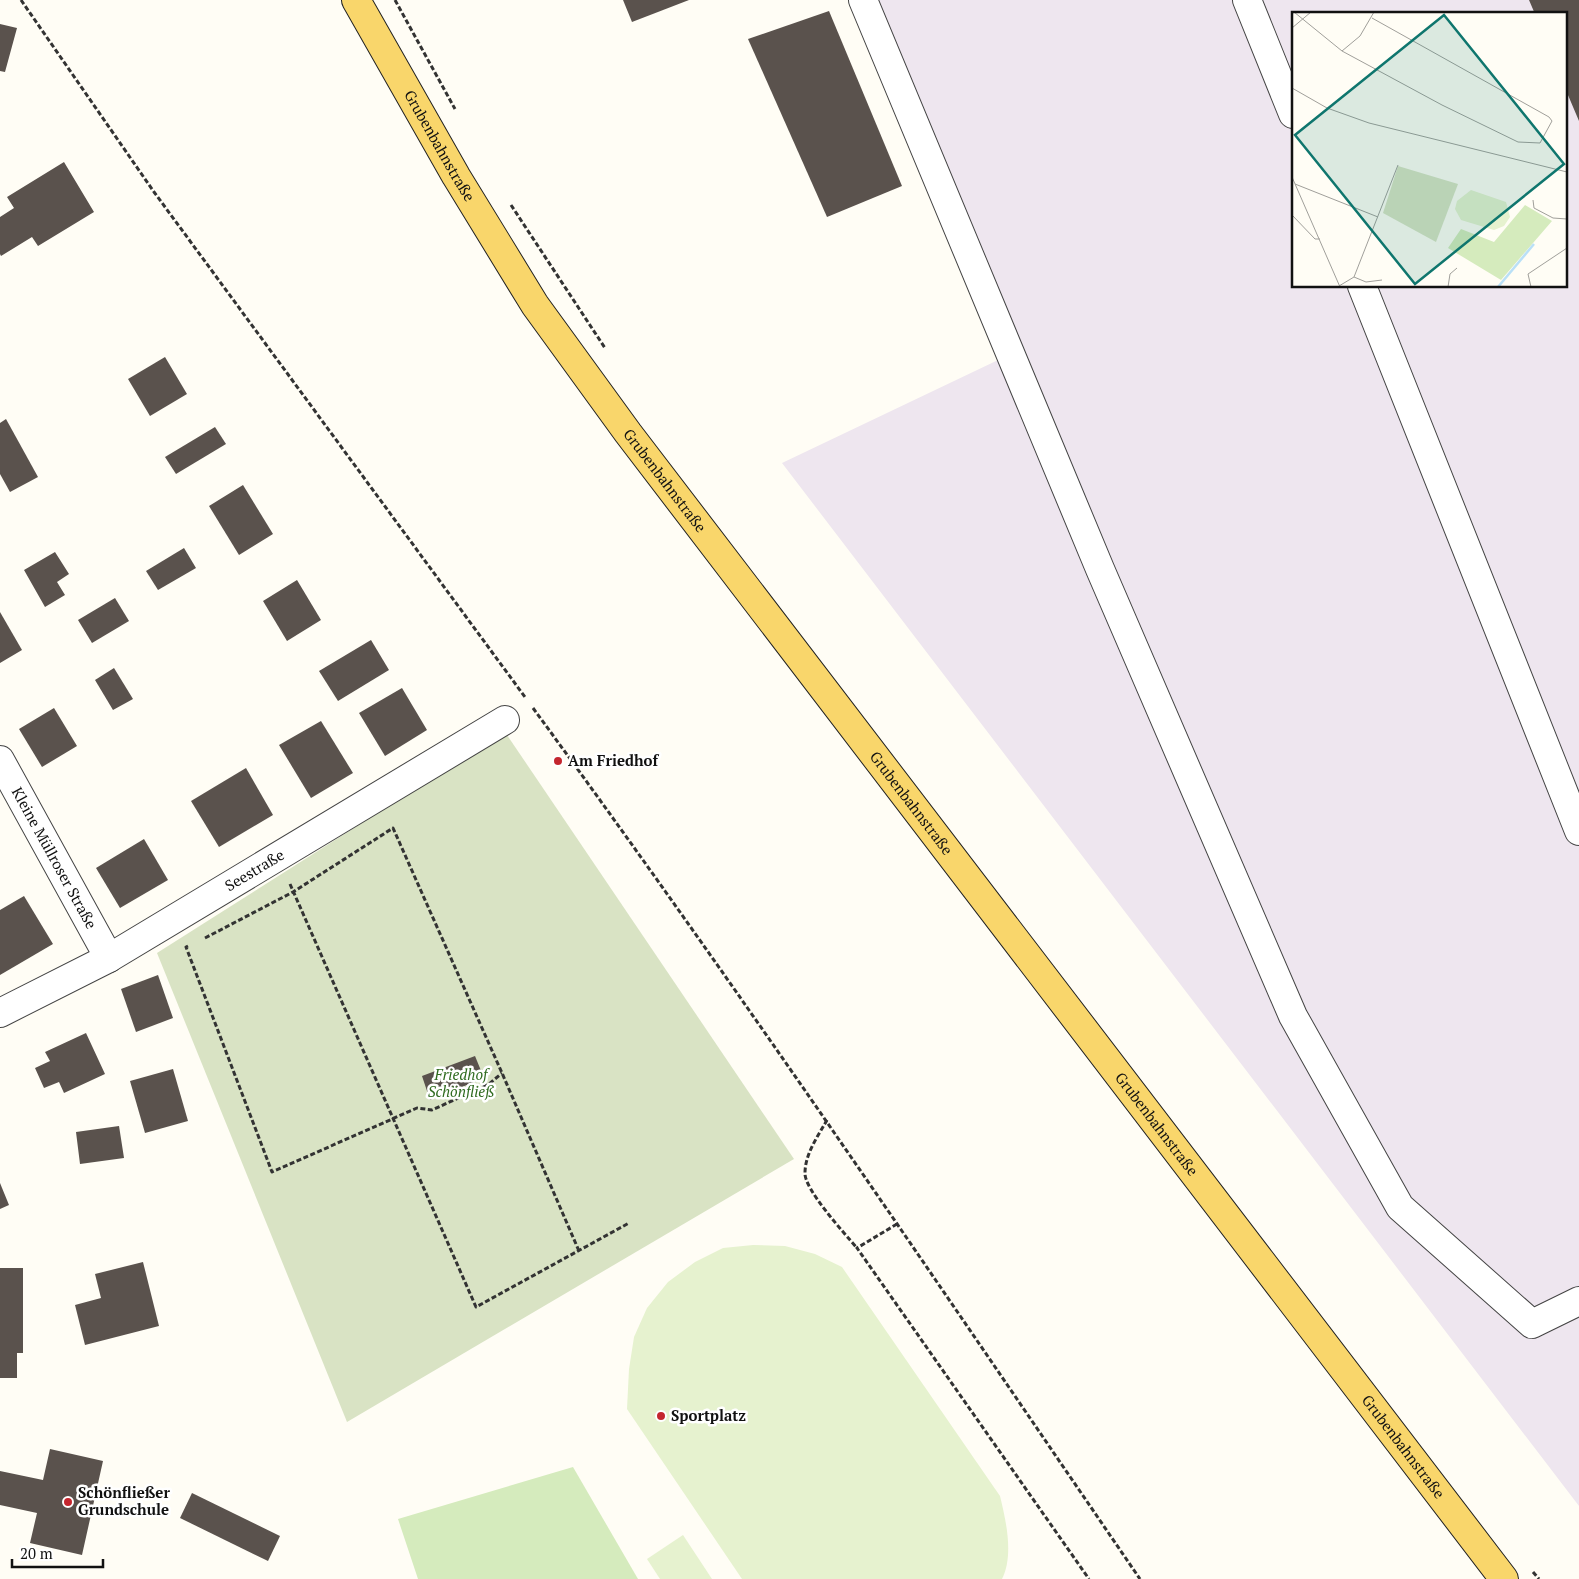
<svg xmlns="http://www.w3.org/2000/svg" width="1579" height="1579" viewBox="0 0 1579 1579" font-family="'PT Serif',serif">
  <style>
    .industrial { fill: #eee6ef; fill-rule: evenodd }
    .green { fill: #d5ebbd }
    .cemetery { fill: #d9e3c4 }
    .pitch { fill: #e6f2cf }
    .building { fill: #5a524d }
    .lines { fill: none; stroke-linecap: round; stroke-linejoin: round }
    .minor-casing { stroke: #444; stroke-width: 30 }
    .major-casing { stroke: #222; stroke-width: 30 }
    .path { stroke: #333; stroke-width: 3; stroke-dasharray: 5 2.5; stroke-linecap: butt }
    .minor { stroke: #fff; stroke-width: 28 }
    .major { stroke: #f9d66b; stroke-width: 28 }
    .poi-dot { fill: #c4262e; stroke: #fff; stroke-width: 2 }
    .labels { text-anchor: middle; stroke-width: 5; stroke-linejoin: round; paint-order: stroke }
    .street-label { font-size: 15px; fill: #111; stroke: #fff }
    .poi-label { font-size: 15px; font-weight: bold; fill: #111; stroke: #fff; text-anchor: start }
    .park-label { font-size: 15px; font-style: italic; fill: #2f6b1f; stroke: #fff }
    .inset-river { fill: none; stroke: #b9e0f7; stroke-width: 2.5 }
    .inset-road { fill: none; stroke: #a09f9a; stroke-width: 1 }
    .view { fill: #0f766e; fill-opacity: 0.15; stroke: #0f766e; stroke-width: 2.5 }
    .inset-edge { fill: none; stroke: #111; stroke-width: 2.5 }
  </style>
  <rect width="100%" height="100%" fill="#fffdf5"/>
  <path class="industrial" d="M 878,0 L 1579,0 L 1579,1506 L 782,463 L 1017,351 ZM 1293,14 L 1565,14 L 1565,286 L 1293,286 Z"/>
  <polygon class="green" points="573,1467 638,1579 418,1579 398,1519"/>
  <polygon class="cemetery" points="505,732 794,1159 347,1422 157,953"/>
  <g class="pitch">
    <path d="M 753,1245 L 785,1246 L 815,1254 L 842,1267 L 1000,1496 C 1006,1521 1014,1555 1002,1579 L 742,1579 L 627,1409 L 629,1369 L 634,1337 L 647,1308 L 668,1282 L 695,1262 L 723,1248 Z"/>
    <polygon points="683,1535 712,1579 660,1579 647,1559"/>
  </g>
  <g class="building">
    <polygon points="623,0 689,0 632,22"/>
    <polygon points="1529,0 1579,0 1579,121 1565,88 1565,14 1535,14"/>
    <polygon points="829,11 902,186 827,217 748,39"/>
    <polygon points="0,24 17,28 5,72 0,71"/>
    <polygon points="64,162 94,212 38,246 32,237 1,256 0,254 0,217 14,208 7,197"/>
    <polygon points="165,357 187,394 150,416 128,379"/>
    <polygon points="6,419 38,477 10,492 0,474 0,423"/>
    <polygon points="215,427 226,444 176,474 165,457"/>
    <polygon points="243,485 273,534 239,555 209,506"/>
    <polygon points="184,548 196,568 158,590 146,571"/>
    <polygon points="55,552 69,574 57,582 65,595 45,607 24,570"/>
    <polygon points="297,580 321,620 287,641 263,601"/>
    <polygon points="115,598 129,621 92,643 78,620"/>
    <polygon points="0,612 22,650 0,663"/>
    <polygon points="371,640 389,670 338,701 319,671"/>
    <polygon points="114,668 133,699 113,710 95,680"/>
    <polygon points="402,688 427,730 385,756 359,713"/>
    <polygon points="54,708 77,746 42,767 19,729"/>
    <polygon points="321,721 353,773 311,798 279,745"/>
    <polygon points="246,768 273,815 219,847 191,801"/>
    <polygon points="144,839 168,880 120,908 96,868"/>
    <polygon points="24,896 53,944 0,975 0,910"/>
    <polygon points="158,975 173,1018 136,1032 121,989"/>
    <polygon points="86,1033 105,1074 64,1093 59,1082 44,1088 35,1068 50,1061 45,1052"/>
    <polygon points="475,1056 484,1078 430,1100 422,1076"/>
    <polygon points="173,1069 188,1121 145,1133 130,1081"/>
    <polygon points="119,1126 124,1158 80,1164 76,1132"/>
    <polygon points="0,1183 9,1205 0,1209"/>
    <polygon points="143,1262 159,1326 85,1345 75,1305 101,1298 95,1274"/>
    <polygon points="0,1268 23,1268 23,1353 17,1353 17,1378 0,1378"/>
    <polygon points="50,1449 103,1461 82,1555 30,1543 37,1513 0,1505 0,1471 43,1480"/>
    <polygon points="192,1493 280,1536 268,1561 180,1518"/>
  </g>
  <g class="lines">
    <g class="minor-casing">
      <g id="minor">
        <polyline points="863,0 1100,569 1293,1016 1400,1207 1532,1324 1579,1301"/>
        <polyline points="1247,0 1293,114"/>
        <polyline points="1362,286 1579,831"/>
        <path id="s1" d="M 0,760 L 109,958"/>
        <path id="s2" d="M 0,1013 L 109,958 L 505,720"/>
      </g>
    </g>
    <g class="major-casing">
      <g id="major">
        <path id="s3" d="M 356,0 L 456,176 L 535,305 L 628,433 L 1504,1579"/>
      </g>
    </g>
    <g class="path">
      <polyline points="21,0 154,192 525,697"/>
      <polyline points="395,0 455,109"/>
      <polyline points="511,205 605,348"/>
      <path d="M 533,708 C 742,993 940,1287 1140,1579"/>
      <polyline points="290,884 476,1307 629,1223"/>
      <polyline points="205,938 293,892 393,828 502,1073 579,1251"/>
      <polyline points="188,946 186,947 272,1172 417,1108 432,1110 489,1084 502,1073"/>
      <path d="M 827,1120 C 818,1136 805,1154 805,1173 C 804,1189 845,1234 857,1248"/>
      <polyline points="897,1224 857,1248 1089,1579"/>
      <polyline points="1533,1572 1539,1579"/>
    </g>
    <use href="#minor" class="minor"/>
    <use href="#major" class="major"/>
  </g>
  <g class="poi-dot">
    <circle cx="558" cy="761" r="5"/>
    <circle cx="661" cy="1416" r="5"/>
    <circle cx="68" cy="1502" r="5"/>
  </g>
  <g class="labels">
    <g class="street-label">
      <text dy="5" stroke="none"><textPath href="#s3" startOffset="168">Grubenbahnstraße</textPath></text>
      <text dy="5" stroke="none"><textPath href="#s3" startOffset="572">Grubenbahnstraße</textPath></text>
      <text dy="5" stroke="none"><textPath href="#s3" startOffset="978">Grubenbahnstraße</textPath></text>
      <text dy="5" stroke="none"><textPath href="#s1" startOffset="112">Kleine Müllroser Straße</textPath></text>
      <text dy="5" stroke="none"><textPath href="#s2" startOffset="292">Seestraße</textPath></text>
      <text dy="5" stroke="none"><textPath href="#s3" startOffset="1382">Grubenbahnstraße</textPath></text>
      <text dy="5" stroke="none"><textPath href="#s3" startOffset="1788">Grubenbahnstraße</textPath></text>
    </g>
    <g class="poi-label">
      <text x="568" y="766">Am Friedhof</text>
      <text x="671" y="1421">Sportplatz</text>
      <text x="78" y="1498">Schönfließer<tspan x="78" dy="17">Grundschule</tspan></text>
    </g>
    <g class="park-label">
      <text x="461" y="1080">Friedhof<tspan x="461" dy="17">Schönfließ</tspan></text>
    </g>
  </g>
  <g transform="translate(1292 12)">
    <rect width="275" height="275" fill="#fffdf5"/>
    <path d="M 233,193 L 260,209 L 209,268 L 156,236 L 169,217 L 202,230 Z" fill="#d5ebbd"/>
    <path d="M 106,154 L 166,172 L 144,230 L 91,201 Z" fill="#d9e3c4"/>
    <path d="M 179,178 L 214,190 L 218,205 L 212,214 L 202,218 L 169,208 L 163,197 L 165,189 Z" fill="#e6f2cf"/>
    <path class="inset-river" d="M 206,275 L 242,232"/>
    <path class="inset-road" d="M 2,0 L 50,39 L 150,93 L 226,130 L 248,131 L 260,109 L 257,105 L 80,6M 0,16 L 19,0M 50,39 L 68,24 L 82,0M 0,76 L 35,96 L 77,111 L 275,160M 0,165 L 48,275M 3,172 L 86,205M 241,188 L 242,196 L 261,206 L 275,207M 0,203 L 23,227 L 28,227M 62,265 L 74,270 L 90,268M 47,274 L 62,265 L 106,153M 156,275 L 158,262 L 165,256M 239,275 L 236,262 L 275,236"/>
    <path class="view" d="M 152,3 L 272,152 L 123,272 L 3,123 Z"/>
    <rect width="275" height="275" class="inset-edge"/>
  </g>
  <path d="M12 1559v8h91v-8" fill="none" stroke="#111111" stroke-width="2.5"/>
  <text x="20" y="1559" font-size="15" fill="#111111" stroke="#ffffff" stroke-width="4" paint-order="stroke">20 m</text>
</svg>
